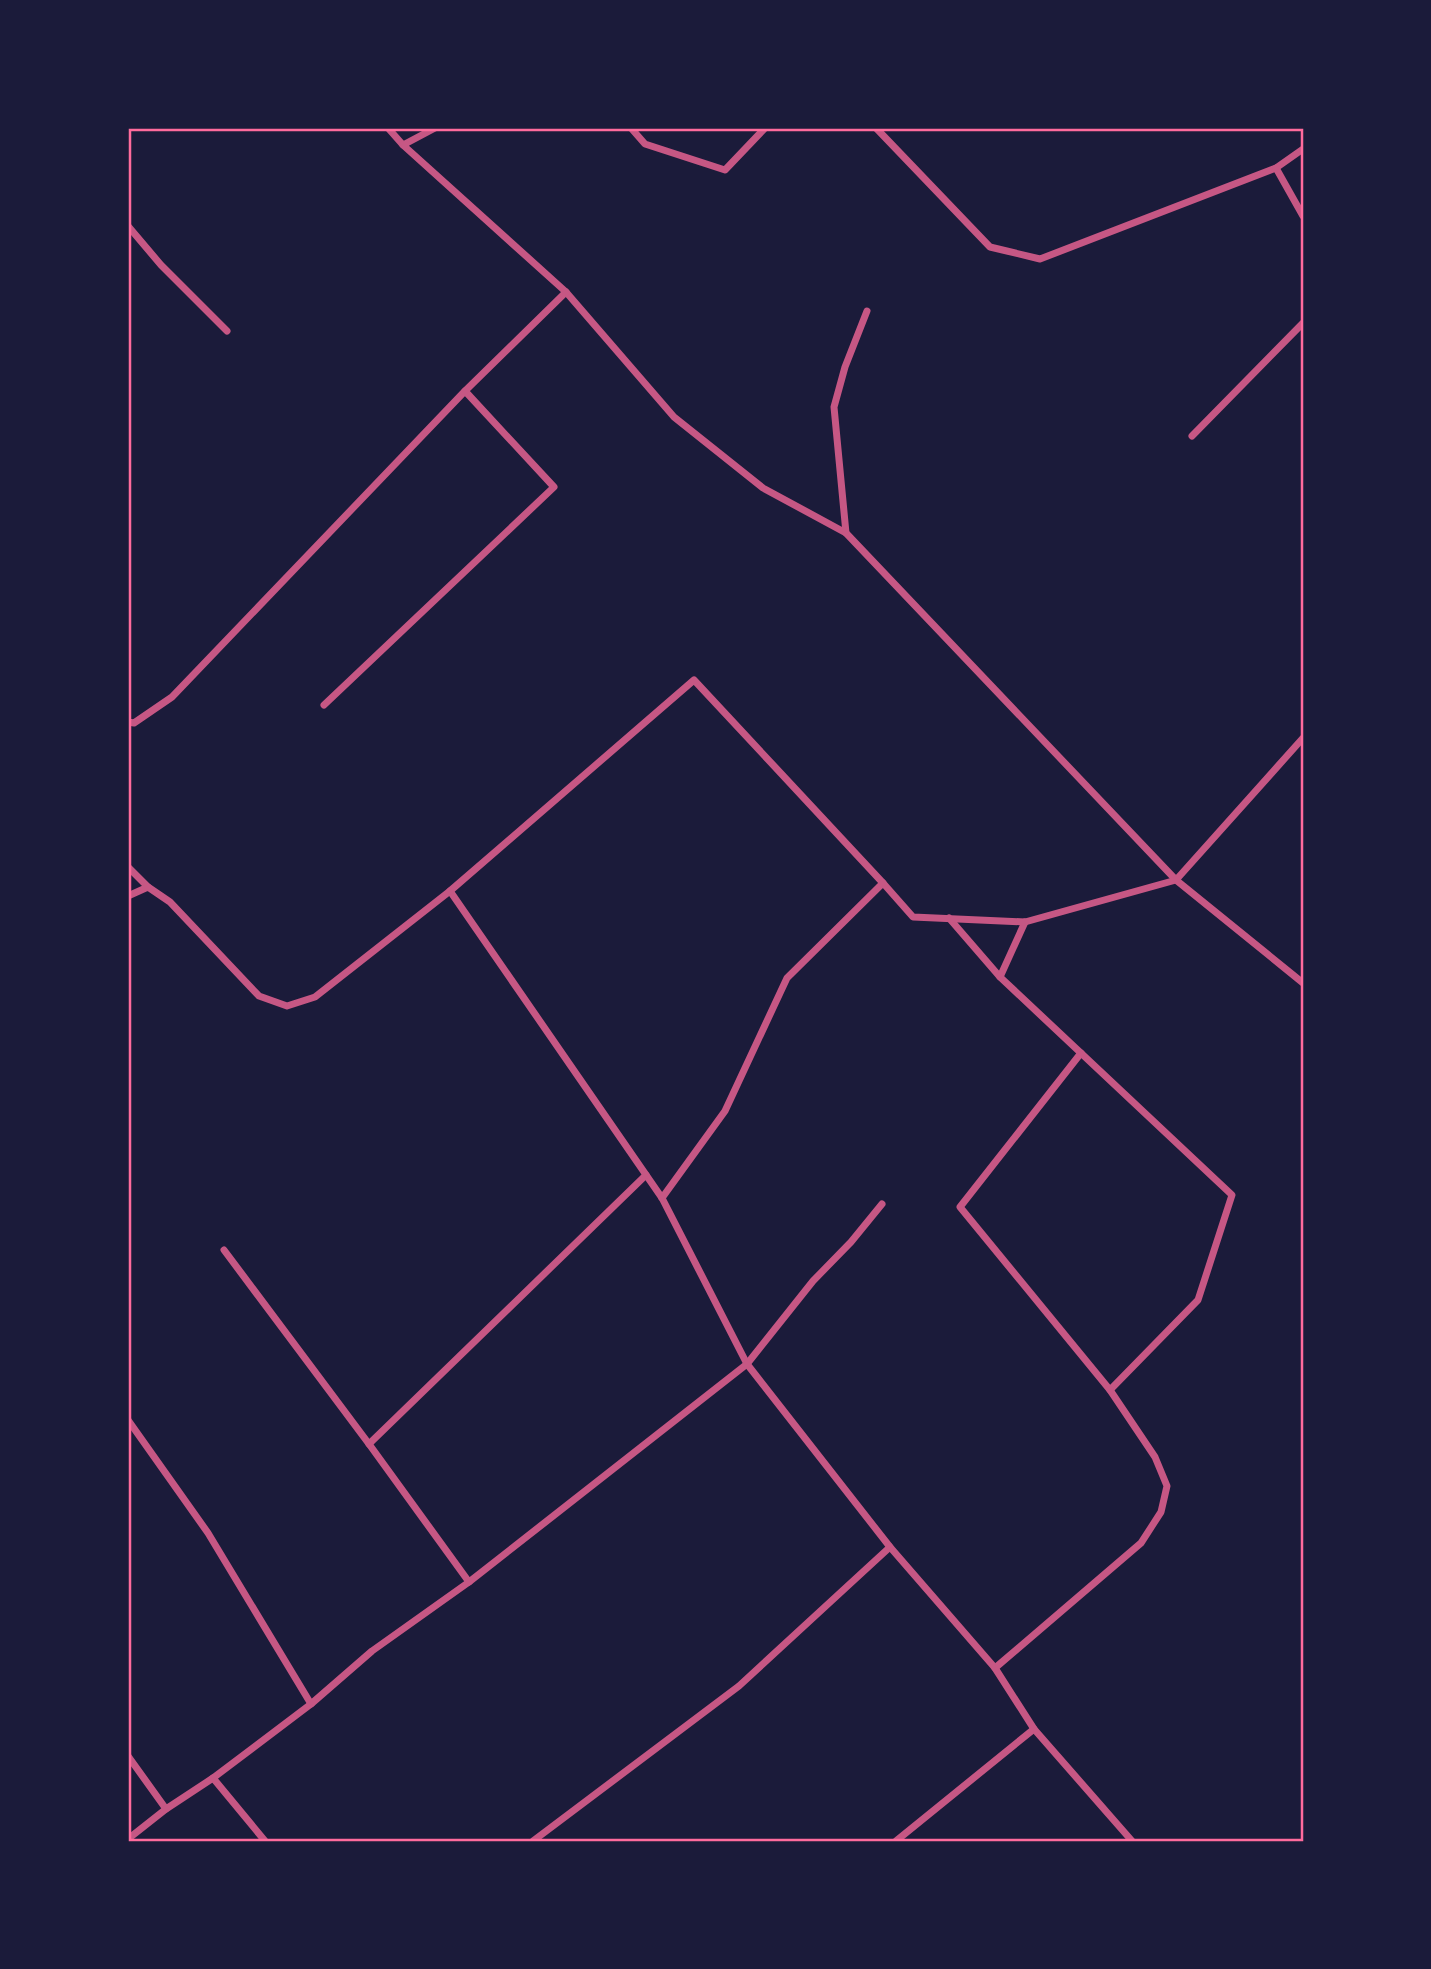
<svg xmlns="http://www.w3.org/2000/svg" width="1431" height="1969" viewBox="0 0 1431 1969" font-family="Overpass,sans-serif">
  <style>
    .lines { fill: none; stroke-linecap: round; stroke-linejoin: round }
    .minor { stroke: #c65784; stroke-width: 7 }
    .neatline { fill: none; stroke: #ff6b9d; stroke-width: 2.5 }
  </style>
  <rect width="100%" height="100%" fill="#1b1b3a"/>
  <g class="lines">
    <g class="minor">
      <polyline points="388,128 403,145"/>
      <polyline points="631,128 645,144 725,170 765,128"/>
      <polyline points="876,128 990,247 1040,259 1276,168 1303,149"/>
      <polyline points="1276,168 1303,216"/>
      <polyline points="128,226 161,265 227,331"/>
      <polyline points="566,292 674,417 763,488 846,533"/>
      <polyline points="867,311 845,367 834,407 846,533 1176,880 1303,983"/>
      <polyline points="1192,436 1303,323"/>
      <polyline points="324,705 554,487 465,391"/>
      <polyline points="128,722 134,723 172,697 465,391 566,292 403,145 435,128"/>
      <polyline points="128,867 148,887"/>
      <polyline points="450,891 662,1198 747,1364 890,1547 995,1668 1034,1729 1132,1841"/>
      <polyline points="128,896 148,887 170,902 259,996 287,1006 315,997 450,891 694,680 883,883"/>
      <polyline points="949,918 1000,977"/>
      <polyline points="1025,922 1000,977 1232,1195 1198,1300 1110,1390"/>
      <polyline points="662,1198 725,1111 787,978 883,883 913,917 1025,922 1176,880 1303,738"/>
      <polyline points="224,1250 369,1444 469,1582"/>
      <polyline points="128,1420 208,1533 311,1704"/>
      <polyline points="369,1444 646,1175"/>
      <polyline points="995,1668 1141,1543 1161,1512 1167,1486 1155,1457 1110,1390 960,1207 1081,1053"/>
      <polyline points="128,1756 166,1809"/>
      <polyline points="213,1778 265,1841"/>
      <polyline points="128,1839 166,1809 213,1778 311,1704 372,1651 469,1582 747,1364 813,1281 851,1242 882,1204"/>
      <polyline points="533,1841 739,1686 890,1547"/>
      <polyline points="896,1841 1034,1729"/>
    </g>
  </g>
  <rect width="1431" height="1969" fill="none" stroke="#1b1b3a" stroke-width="259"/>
  <rect x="130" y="130" width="1172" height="1710" class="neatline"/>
</svg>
